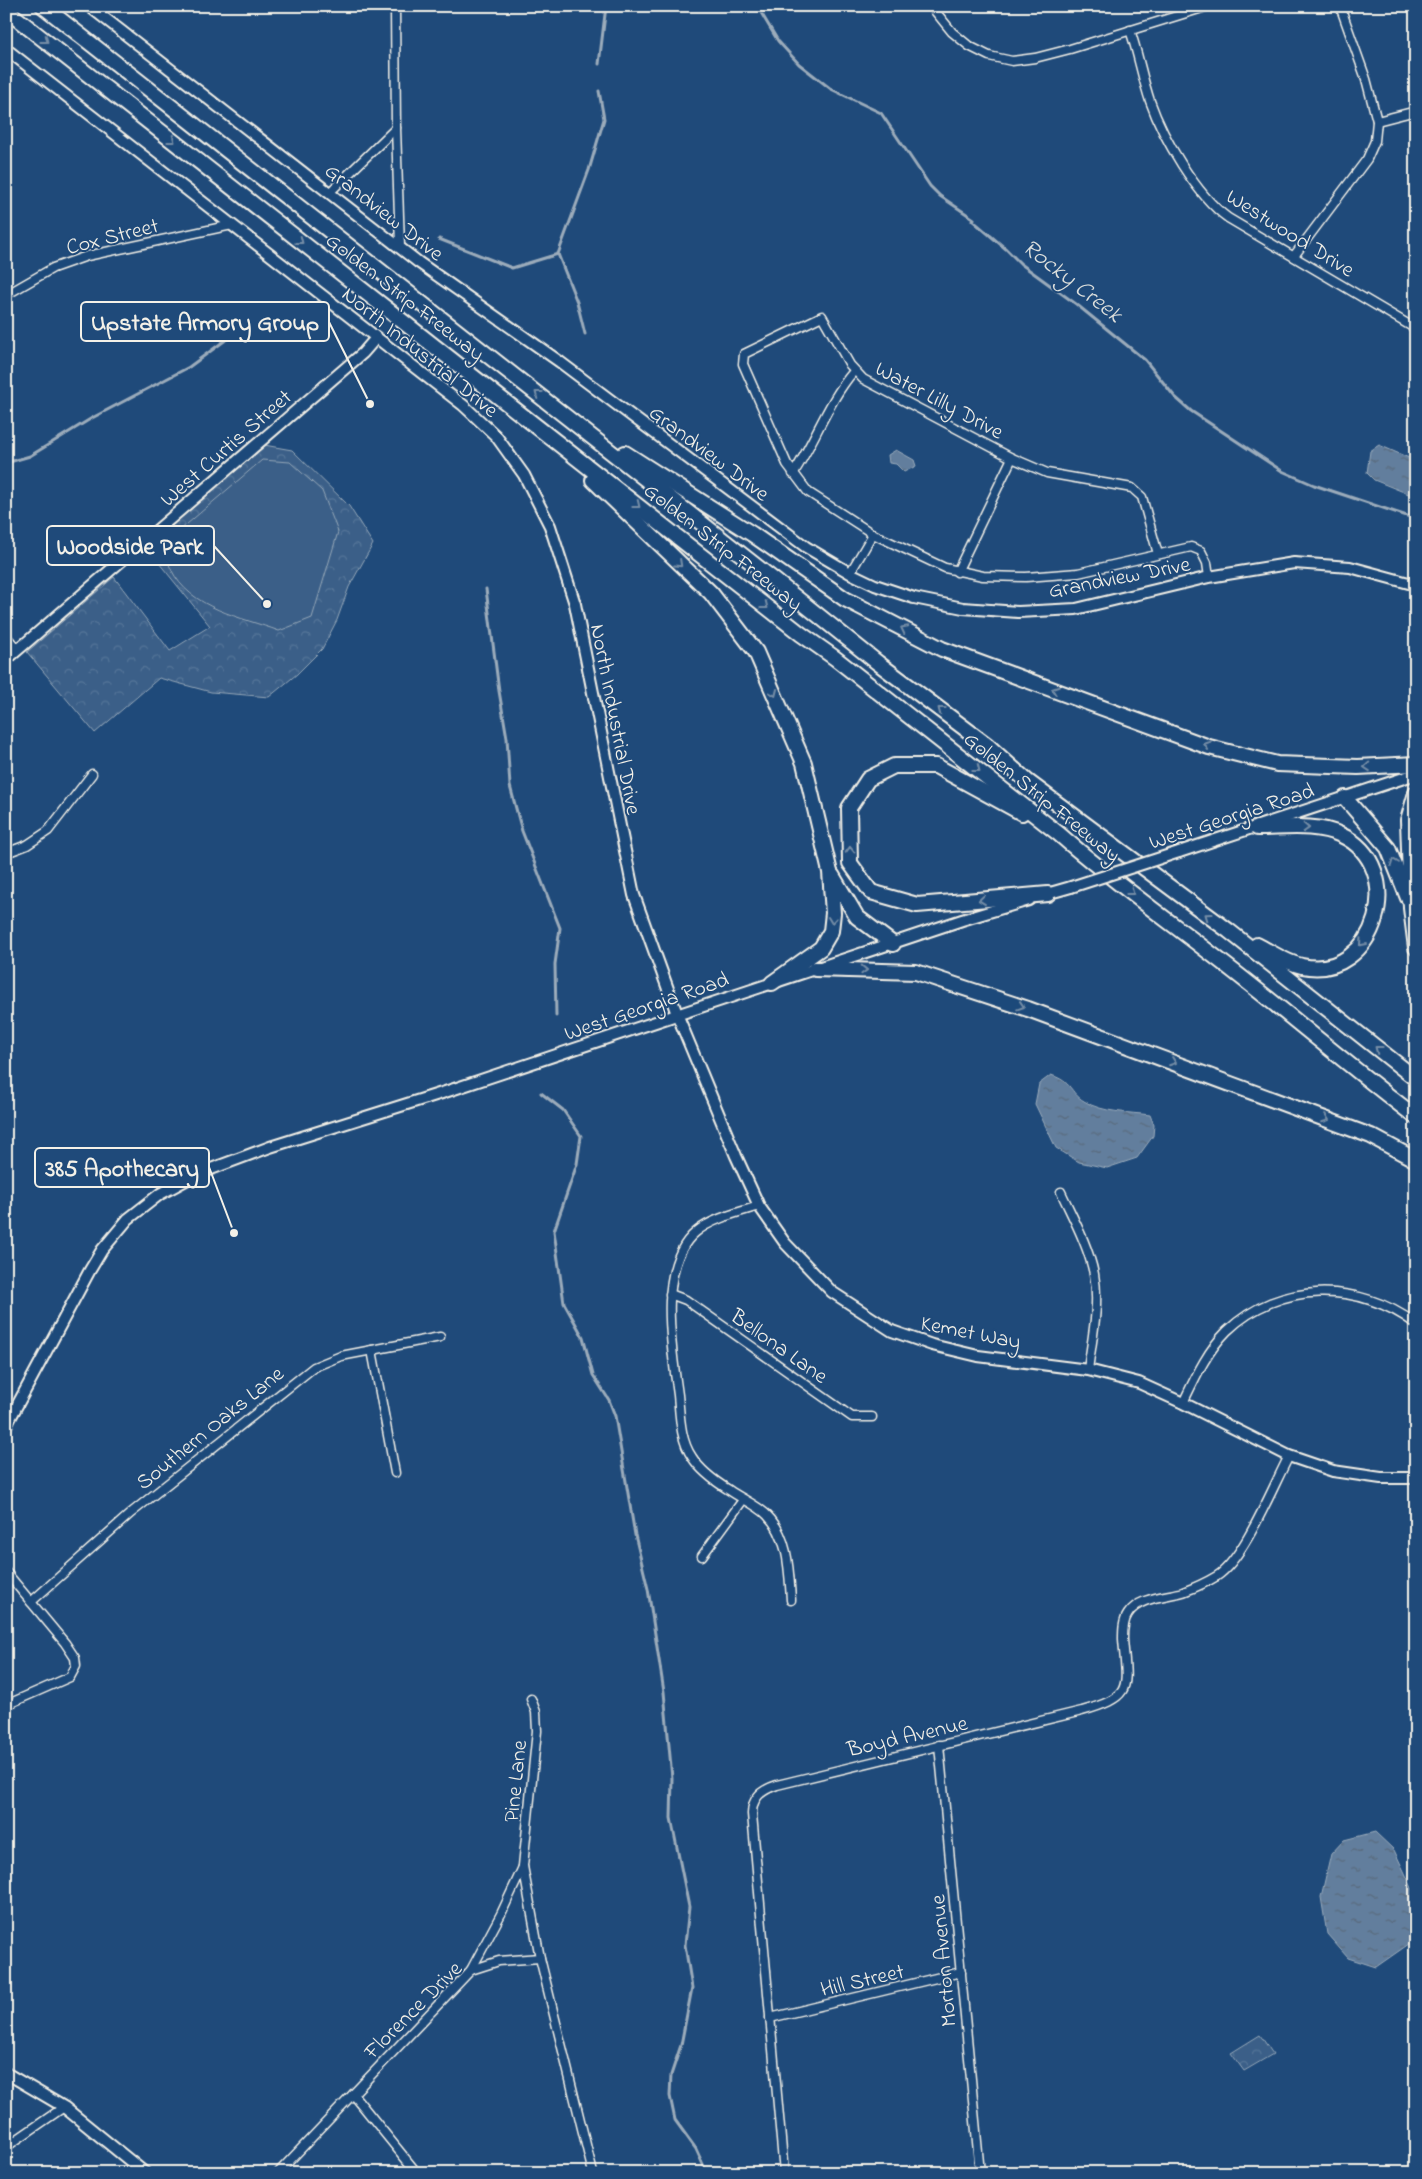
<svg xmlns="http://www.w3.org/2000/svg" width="1422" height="2179" viewBox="0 0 1422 2179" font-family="'Indie Flower',sans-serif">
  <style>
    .park { fill: url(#park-crowns); stroke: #97a8b8 }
    .garden { fill: #3a5f88; stroke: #97a8b8 }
    .water { fill: url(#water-ripples); stroke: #9cacbb }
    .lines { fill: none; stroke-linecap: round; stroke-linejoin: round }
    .stream { stroke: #9cacbb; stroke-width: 3 }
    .street-casing { stroke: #f4f1e8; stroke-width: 11 }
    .secondary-casing { stroke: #f4f1e8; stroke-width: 14 }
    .highway-casing { stroke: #f4f1e8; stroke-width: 18 }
    .street { stroke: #1f4a7a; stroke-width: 8 }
    .secondary { stroke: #1f4a7a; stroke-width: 10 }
    .highway { stroke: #1f4a7a; stroke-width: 14 }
    .secondary-bridge-casing { stroke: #f4f1e8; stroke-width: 14; stroke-linecap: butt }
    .secondary-bridge { stroke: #1f4a7a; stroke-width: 10 }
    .oneway { stroke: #748da6 }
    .labels { text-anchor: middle; stroke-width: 4; stroke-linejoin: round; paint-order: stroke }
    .street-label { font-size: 22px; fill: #f4f1e8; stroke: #1f4a7a }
    .water-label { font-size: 24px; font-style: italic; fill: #dee0dd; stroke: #1f4a7a }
    .leader { fill: none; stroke: #f4f1e8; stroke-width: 2 }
    .callout-dot { fill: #f4f1e8; stroke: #1f4a7a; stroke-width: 2 }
    .callout { fill: #1f4a7a; stroke: #f4f1e8; stroke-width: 2 }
    .callout-label { font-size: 24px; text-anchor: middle; font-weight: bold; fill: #f4f1e8 }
  </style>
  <defs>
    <pattern id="park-crowns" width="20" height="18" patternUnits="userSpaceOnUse" patternTransform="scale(1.25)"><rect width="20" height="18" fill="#3a5f88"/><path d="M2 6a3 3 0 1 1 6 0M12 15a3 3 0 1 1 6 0" fill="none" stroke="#577699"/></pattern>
    <pattern id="water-ripples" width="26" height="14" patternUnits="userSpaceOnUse" patternTransform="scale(1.25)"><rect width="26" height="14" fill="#627e9d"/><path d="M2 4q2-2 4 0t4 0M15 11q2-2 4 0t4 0" fill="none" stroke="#58687a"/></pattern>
  </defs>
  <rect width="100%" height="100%" fill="#1f4a7a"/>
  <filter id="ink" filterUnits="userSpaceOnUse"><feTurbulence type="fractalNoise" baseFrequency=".02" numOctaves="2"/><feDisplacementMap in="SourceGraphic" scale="10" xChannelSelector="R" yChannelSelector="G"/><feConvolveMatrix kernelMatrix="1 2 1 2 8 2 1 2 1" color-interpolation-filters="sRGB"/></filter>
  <g filter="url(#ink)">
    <g class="park">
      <polygon points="264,445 292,450 349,506 373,544 349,587 337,620 322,649 297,674 269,697 211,692 159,678 95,733 27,652 114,577 170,651 210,626 146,547"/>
      <polygon points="1260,2035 1273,2054 1244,2071 1231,2053"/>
    </g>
    <path class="garden" d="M 262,460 L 290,462 L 322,491 L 338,532 L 312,618 L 279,631 C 242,617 190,609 171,569 C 167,562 167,550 166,542 Z"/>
    <g class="water">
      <polygon points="1379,445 1416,461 1416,497 1374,480 1367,473 1370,451"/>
      <polygon points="896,450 914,460 916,466 904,472 896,464 889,463 888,455"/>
      <path d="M 1051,1075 C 1073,1082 1069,1092 1084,1101 C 1102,1113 1129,1112 1150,1115 L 1154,1125 L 1153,1136 L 1137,1158 L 1107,1168 L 1079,1162 L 1056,1148 L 1035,1104 L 1039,1084 Z"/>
      <polygon points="1375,1832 1394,1850 1414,1892 1416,1939 1376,1967 1348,1958 1327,1934 1321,1897 1331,1854 1344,1840"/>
    </g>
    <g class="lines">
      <g class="stream">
        <polyline points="757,6 778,41 799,64 831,89 881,113 930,186 940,196 974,219 972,220 1006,249 1021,264 1076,304 1145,360 1175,397 1191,411 1282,471 1314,485 1416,519"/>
        <polyline points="599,64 606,6"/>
        <polyline points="439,239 512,268 558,254"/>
        <polyline points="585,334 577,302 558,254 589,170 604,119 599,91"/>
        <polyline points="6,463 30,456 92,418 189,367 231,336 285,304"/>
        <polyline points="486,589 499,691 507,738 510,786 522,831 560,928 555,964 556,1016"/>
        <polyline points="541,1093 563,1110 581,1136 577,1164 554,1231 564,1303 583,1337 593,1375 609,1400 615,1416 635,1535 648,1589 664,1692 672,1778 671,1818 689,1907 685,1945 692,1988 681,2045 671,2075 670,2096 675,2120 696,2149 707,2173"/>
      </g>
      <g class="street-casing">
        <g id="street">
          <polyline points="395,6 396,128 400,246"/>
          <polyline points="931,6 952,32 969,46 989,56 1012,61 1035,58 1070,49 1209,6"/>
          <path d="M 1130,30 C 1138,53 1142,77 1150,101 C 1163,138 1196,195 1228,218 L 1416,329"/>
          <polyline points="1377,121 1416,111"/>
          <polyline points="330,192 396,128"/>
          <polyline points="1294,256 1367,159 1375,141 1377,121 1366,79 1340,6"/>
          <polyline points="6,295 53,268 87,256 232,225"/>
          <path d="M 793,474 C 815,441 828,401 854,371"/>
          <polyline points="1158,554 1142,497 1132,488 1047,473 1012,458 863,379 850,365 822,316 744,354 743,364 787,464 808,492 873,534 945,568 983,576 1026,577 1078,573 1191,547 1201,551 1207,563 1209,577"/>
          <polyline points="957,572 1012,458"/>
          <polyline points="850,573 873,534"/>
          <polyline points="6,636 18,650"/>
          <polyline points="6,853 27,845 48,831 92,774"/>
          <path d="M 1061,1192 C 1073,1218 1088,1245 1094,1274 C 1100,1305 1092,1338 1088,1370"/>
          <path d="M 759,1206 C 740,1212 711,1219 696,1232 C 656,1265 672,1350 678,1395 C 680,1415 680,1440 692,1457 C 700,1470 716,1482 729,1490 C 740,1498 757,1505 767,1515 C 789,1537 789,1571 791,1600"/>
          <polyline points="670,1294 686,1300 852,1417 872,1417"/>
          <polyline points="372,1350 395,1473"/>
          <path d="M 1183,1403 C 1195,1378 1207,1351 1227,1331 C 1279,1281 1359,1281 1416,1324"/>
          <polyline points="702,1556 743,1500"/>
          <polyline points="6,1572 65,1643 75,1658 76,1666 70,1677 6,1705"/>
          <polyline points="31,1602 131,1513 314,1367 341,1356 440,1337"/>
          <polyline points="531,1699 536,1712 537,1731 523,1866 540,1958 593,2173"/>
          <polyline points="939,1745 980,2173"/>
          <polyline points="471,1970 501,1914 523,1867"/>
          <polyline points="770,2018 961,1972"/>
          <polyline points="353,2094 417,2173"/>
          <polyline points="6,2147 64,2107"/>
          <polyline points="278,2173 471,1970 499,1961 540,1958"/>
          <path d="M 784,2173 L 752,1814 C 752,1797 762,1790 777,1785 L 1082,1711 C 1134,1696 1127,1689 1123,1639 C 1123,1631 1123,1621 1128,1614 C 1139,1597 1165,1597 1183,1592 C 1194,1588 1207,1582 1217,1576 C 1244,1559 1273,1486 1289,1456"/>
        </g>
      </g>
      <g class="secondary-casing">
        <g id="secondary">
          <polyline points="89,6 418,262 560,362 806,547 850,573 875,585 914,598 963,608 1018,612 1076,609 1209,577 1294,563 1350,567 1416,585"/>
          <polyline points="6,49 463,405 496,436 524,475 550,526 575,604 634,895 677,1014 736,1156 759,1206 785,1243 832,1292 892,1331 932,1345 978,1356 1088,1370 1139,1383 1183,1403 1289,1456 1333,1471 1381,1478 1416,1478"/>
          <polyline points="6,660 363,353 376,338"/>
          <polyline points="1179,852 1416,774"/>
          <polyline points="1043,895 1071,887"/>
          <polyline points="6,1426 90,1270 102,1250 128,1219 160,1194 195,1175 270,1147 442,1093 962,920 1029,900"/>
          <polyline points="6,2073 64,2107 145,2173"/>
        </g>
      </g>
      <g class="highway-casing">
        <g id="highway">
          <polyline points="43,6 774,580 878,663 987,745 1027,781 1229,931 1416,1079"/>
          <path d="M 6,10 L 801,634 L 835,658 L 1059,834 C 1111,880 1168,920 1223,963 C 1288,1013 1350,1067 1416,1117"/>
          <polyline points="625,453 752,534 845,599 942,649 1209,747 1277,764 1358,767 1416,764"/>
          <polyline points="593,480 711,593 756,652 804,763 830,872 833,913 831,931 821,948 772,983"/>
          <polyline points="1416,793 1408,820 1411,908 1416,948"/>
          <polyline points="1345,798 1388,848 1408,898"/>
          <polyline points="1022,813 936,766 894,766 868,779 849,808 850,863 871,892 917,905 1048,894"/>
          <polyline points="832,875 857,917 893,944"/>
          <path d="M 1257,945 C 1271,952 1286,963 1302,966 C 1377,982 1409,866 1341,835 C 1316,823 1284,828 1257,828"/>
          <polyline points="815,969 916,972 1028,1009 1371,1136 1416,1160"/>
        </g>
      </g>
      <use href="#street" class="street"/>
      <use href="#secondary" class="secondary"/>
      <use href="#highway" class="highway"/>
      <g class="secondary-bridge-casing">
        <polyline id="secondary-bridge" points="1071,887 1179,852"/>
      </g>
      <use href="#secondary-bridge" class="secondary-bridge"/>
    </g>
    <defs><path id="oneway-chevron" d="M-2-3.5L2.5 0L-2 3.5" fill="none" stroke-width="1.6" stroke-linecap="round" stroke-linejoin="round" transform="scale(1.25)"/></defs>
    <g class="oneway">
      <use href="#oneway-chevron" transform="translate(45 40) rotate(38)"/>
      <use href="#oneway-chevron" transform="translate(172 140) rotate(38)"/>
      <use href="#oneway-chevron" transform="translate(300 241) rotate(38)"/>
      <use href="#oneway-chevron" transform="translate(538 394) rotate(-142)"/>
      <use href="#oneway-chevron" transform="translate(637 505) rotate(38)"/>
      <use href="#oneway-chevron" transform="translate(679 564) rotate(43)"/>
      <use href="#oneway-chevron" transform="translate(765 606) rotate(38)"/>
      <use href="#oneway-chevron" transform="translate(904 629) rotate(-153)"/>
      <use href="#oneway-chevron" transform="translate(1055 690) rotate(-160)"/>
      <use href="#oneway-chevron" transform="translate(774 693) rotate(67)"/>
      <use href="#oneway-chevron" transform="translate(941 710) rotate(-142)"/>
      <use href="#oneway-chevron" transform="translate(1207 745) rotate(-162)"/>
      <use href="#oneway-chevron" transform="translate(1367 767) rotate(176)"/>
      <use href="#oneway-chevron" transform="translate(977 769) rotate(38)"/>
      <use href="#oneway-chevron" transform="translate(1306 828) rotate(2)"/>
      <use href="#oneway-chevron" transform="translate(850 850) rotate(-91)"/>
      <use href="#oneway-chevron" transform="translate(1394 862) rotate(-111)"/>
      <use href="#oneway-chevron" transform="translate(1131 892) rotate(37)"/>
      <use href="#oneway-chevron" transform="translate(982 900) rotate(174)"/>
      <use href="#oneway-chevron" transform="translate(1208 916) rotate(-144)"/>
      <use href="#oneway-chevron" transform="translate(832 920) rotate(97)"/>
      <use href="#oneway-chevron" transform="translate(1362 943) rotate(132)"/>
      <use href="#oneway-chevron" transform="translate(864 970) rotate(2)"/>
      <use href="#oneway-chevron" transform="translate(1021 1006) rotate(18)"/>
      <use href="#oneway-chevron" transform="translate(1378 1049) rotate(-142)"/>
      <use href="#oneway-chevron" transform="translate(1173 1062) rotate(20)"/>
      <use href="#oneway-chevron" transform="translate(1326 1119) rotate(20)"/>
    </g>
  </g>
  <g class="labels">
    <g class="street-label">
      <text transform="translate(385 211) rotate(38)" y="8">Grandview Drive</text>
      <text transform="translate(1291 232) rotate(32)" y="8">Westwood Drive</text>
      <text transform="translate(112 235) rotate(-14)" y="8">Cox Street</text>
      <text transform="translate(406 296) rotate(38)" y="8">Golden Strip Freeway</text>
      <text transform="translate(421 351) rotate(39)" y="8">North Industrial Drive</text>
      <text transform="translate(940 399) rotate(28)" y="8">Water Lilly Drive</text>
      <text transform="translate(225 447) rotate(-41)" y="8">West Curtis Street</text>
      <text transform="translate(710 452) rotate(37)" y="8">Grandview Drive</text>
      <text transform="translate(724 546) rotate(38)" y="8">Golden Strip Freeway</text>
      <text transform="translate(1119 576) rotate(-11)" y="8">Grandview Drive</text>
      <text transform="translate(617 719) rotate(79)" y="8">North Industrial Drive</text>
      <text transform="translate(1043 796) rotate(39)" y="8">Golden Strip Freeway</text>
      <text transform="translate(1231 815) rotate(-18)" y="8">West Georgia Road</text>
      <text transform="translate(646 1005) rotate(-19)" y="8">West Georgia Road</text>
      <text transform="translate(971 1331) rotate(11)" y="8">Kemet Way</text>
      <text transform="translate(780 1345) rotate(35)" y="8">Bellona Lane</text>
      <text transform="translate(209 1427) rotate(-39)" y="8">Southern Oaks Lane</text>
      <text transform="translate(907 1735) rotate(-13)" y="8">Boyd Avenue</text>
      <text transform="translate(514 1781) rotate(-84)" y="8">Pine Lane</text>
      <text transform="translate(942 1961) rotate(-95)" y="8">Morton Avenue</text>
      <text transform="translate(862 1979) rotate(-13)" y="8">Hill Street</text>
      <text transform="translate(412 2009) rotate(-45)" y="8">Florence Drive</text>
    </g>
    <g class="water-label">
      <text transform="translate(1073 280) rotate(38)" y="8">Rocky Creek</text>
    </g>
  </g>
  <path class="leader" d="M370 404L329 322M267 604L214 546M234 1233L209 1167"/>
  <g class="callout-dot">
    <circle cx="370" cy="404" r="5"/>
    <circle cx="267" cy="604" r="5"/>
    <circle cx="234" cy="1233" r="5"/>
  </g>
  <g class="callout">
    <rect x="81" y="302" width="248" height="39" rx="5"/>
    <rect x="47" y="526" width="167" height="39" rx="5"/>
    <rect x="35" y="1148" width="174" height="39" rx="5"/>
  </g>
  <g class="callout-label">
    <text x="205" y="330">Upstate Armory Group</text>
    <text x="130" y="554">Woodside Park</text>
    <text x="122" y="1176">385 Apothecary</text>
  </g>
  <rect width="1422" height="2179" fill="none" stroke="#1f4a7a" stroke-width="25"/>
  <rect x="12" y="12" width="1397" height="2154" fill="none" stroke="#f4f1e8" stroke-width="2" filter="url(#ink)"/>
</svg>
